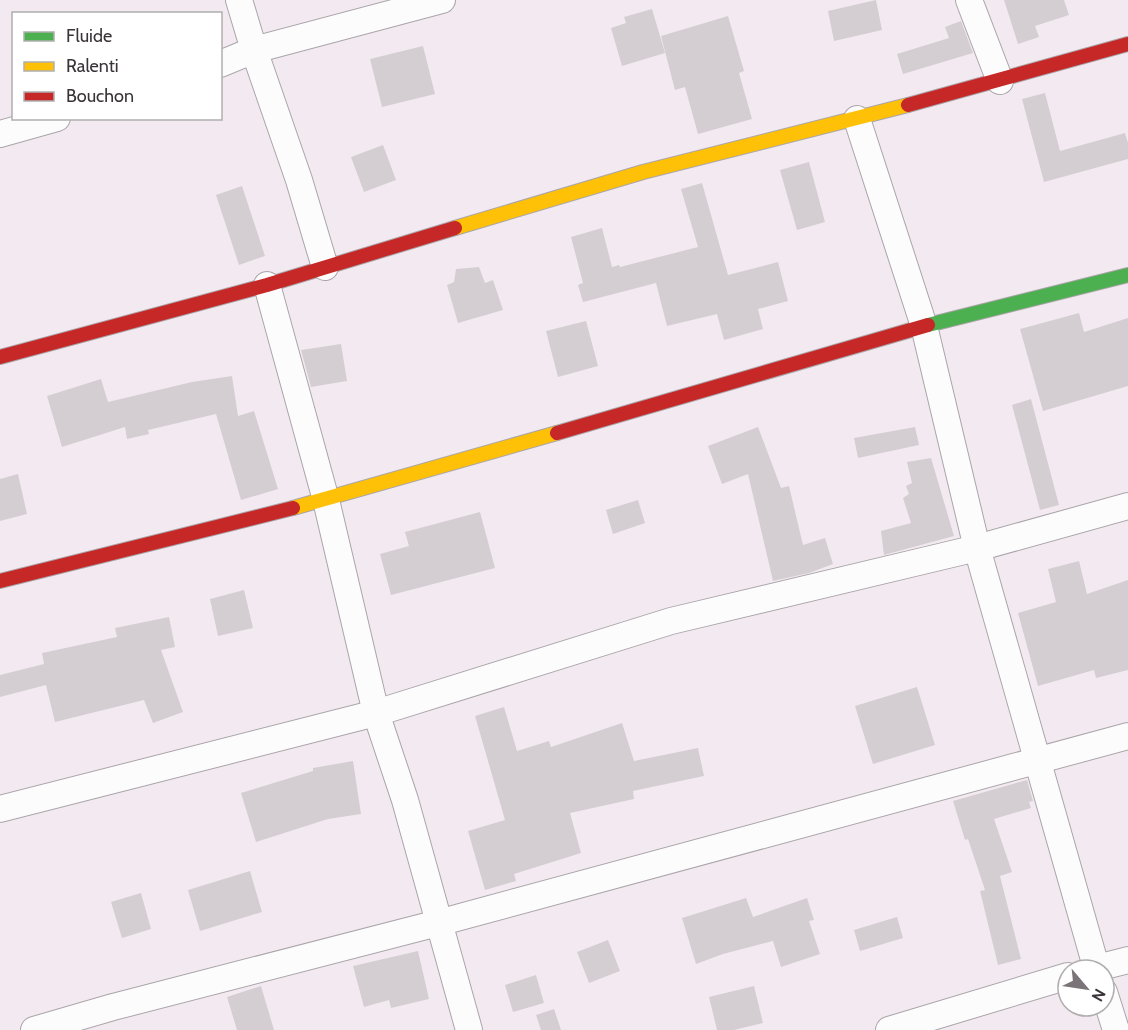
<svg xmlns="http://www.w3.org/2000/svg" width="1128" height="1030" viewBox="0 0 1128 1030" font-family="Cabin,sans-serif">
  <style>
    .building { fill: #d4ced3 }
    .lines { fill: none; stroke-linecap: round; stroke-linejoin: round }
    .street-casing { stroke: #aaa5a9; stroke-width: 28 }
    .fast-casing { stroke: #aaa5a9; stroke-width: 16 }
    .slow-casing { stroke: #aaa5a9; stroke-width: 16 }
    .jam-casing { stroke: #aaa5a9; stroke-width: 16 }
    .street { stroke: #fdfcfd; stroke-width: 26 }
    .fast { stroke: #4caf50; stroke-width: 14 }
    .slow { stroke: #ffc107; stroke-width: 14 }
    .jam { stroke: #c62828; stroke-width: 14 }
  </style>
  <rect width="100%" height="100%" fill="#f2eaf0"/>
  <g class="building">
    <polygon points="876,0 882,30 834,41 828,11"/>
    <polygon points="1004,0 1064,0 1069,15 1035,26 1039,37 1018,44"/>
    <polygon points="652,9 665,53 622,66 611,28 626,23 624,17"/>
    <polygon points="728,16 744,71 739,73 752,119 698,134 685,87 675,90 661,36"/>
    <polygon points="961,21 973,53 903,74 897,54 949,38 945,27"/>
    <polygon points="423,46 435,94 382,107 370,59"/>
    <polygon points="1045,93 1060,151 1125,133 1128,143 1128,159 1044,182 1022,99"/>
    <polygon points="383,145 396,180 364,192 351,157"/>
    <polygon points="809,162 825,222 797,230 780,170"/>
    <polygon points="702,183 728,275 778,262 788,301 758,309 763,329 724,340 717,314 667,326 656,283 583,302 578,285 583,283 571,237 602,228 612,267 619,265 620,267 698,247 681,189"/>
    <polygon points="242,186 265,256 239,265 216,195"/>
    <polygon points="479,267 485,283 493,280 503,310 458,323 447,285 454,282 456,269"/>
    <polygon points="1079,313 1084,332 1128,318 1128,386 1043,411 1020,329"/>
    <polygon points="586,321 598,366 558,377 546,331"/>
    <polygon points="341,344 347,381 311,387 301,350"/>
    <polygon points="232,376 238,416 254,411 278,489 241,500 216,414 148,430 149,434 127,439 125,427 62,447 47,396 101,379 108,402 192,382"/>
    <polygon points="1031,399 1059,505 1040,510 1012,405"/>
    <polygon points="758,427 781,488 789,486 803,545 825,538 833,564 809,573 773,581 748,474 722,484 708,446"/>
    <polygon points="915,427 919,445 858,458 854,438"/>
    <polygon points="931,458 954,536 884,555 881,531 911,523 903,498 909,494 906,486 912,483 907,462"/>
    <polygon points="18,474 27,514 0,521 0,479"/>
    <polygon points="638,500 645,523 613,534 606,510"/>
    <polygon points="480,512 495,568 391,595 380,554 409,546 405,532"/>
    <polygon points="1079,561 1087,594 1128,580 1128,670 1096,678 1094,670 1038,686 1018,613 1056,602 1048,569"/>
    <polygon points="244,590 253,628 218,636 210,599"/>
    <polygon points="169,617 175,647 161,650 183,712 153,723 144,700 55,722 46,685 0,697 0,675 44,664 42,653 117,637 115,628"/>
    <polygon points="917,687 935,745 873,764 855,706"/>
    <polygon points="504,707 517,751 549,741 551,747 622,723 634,761 698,748 704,776 633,791 634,799 570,813 581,853 514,874 516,881 485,890 468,831 505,820 475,716"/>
    <polygon points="353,761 361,814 328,819 256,842 241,793 313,771 313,768"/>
    <polygon points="1027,780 1033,801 1029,802 1031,808 994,819 1012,872 1000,876 1021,959 998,965 980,891 985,890 968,839 965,840 953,801"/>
    <polygon points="250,871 262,912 200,931 188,890"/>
    <polygon points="141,893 151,929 122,938 111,902"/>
    <polygon points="746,898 753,917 807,898 814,920 809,921 820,954 781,967 773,941 723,954 696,964 682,918"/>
    <polygon points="897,917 903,938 860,951 854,930"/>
    <polygon points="608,940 620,971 589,983 577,952"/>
    <polygon points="418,951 429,999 391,1008 389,1000 364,1007 353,966"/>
    <polygon points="536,975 544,1003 513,1012 505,985"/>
    <polygon points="261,986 274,1030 237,1030 227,997"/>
    <polygon points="754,986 763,1023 734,1030 717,1030 709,997"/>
    <polygon points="554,1009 561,1030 541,1030 536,1015"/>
  </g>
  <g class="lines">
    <g class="street-casing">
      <g id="street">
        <polyline points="239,0 254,50 299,180 325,267"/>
        <polyline points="969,0 1000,81"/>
        <polyline points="220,64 254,50 442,0"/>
        <polyline points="857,119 924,326 977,548 1097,970"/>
        <polyline points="0,134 57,118"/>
        <polyline points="267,285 326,500 376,713 405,800 469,1030"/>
        <polyline points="0,809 376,713 671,621 977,548 1128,506"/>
        <polyline points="1089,970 1128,960"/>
        <polyline points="1104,992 1116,1030"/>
        <polyline points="34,1030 113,1007 438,923 1128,736"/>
        <polyline points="889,1030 1068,976"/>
      </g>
    </g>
    <g class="fast-casing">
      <polyline id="fast" points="928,325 1128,275"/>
    </g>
    <g class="slow-casing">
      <g id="slow">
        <polyline points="455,228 643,172 908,105"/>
        <polyline points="293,508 557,433"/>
      </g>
    </g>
    <g class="jam-casing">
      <g id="jam">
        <polyline points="908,105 1128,44"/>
        <polyline points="0,357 267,285 455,228"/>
        <polyline points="557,433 928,325"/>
        <polyline points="0,581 293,508"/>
      </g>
    </g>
    <use href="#street" class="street"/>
    <use href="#fast" class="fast"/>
    <use href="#slow" class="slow"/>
    <use href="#jam" class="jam"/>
  </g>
  <rect x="12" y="12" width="210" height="108" fill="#ffffff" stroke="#b0aeaf" stroke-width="1.5"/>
  <rect x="24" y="32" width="30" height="9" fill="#4caf50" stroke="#b0aeaf" stroke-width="1.5"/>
  <text x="66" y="42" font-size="18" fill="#3a3438">Fluide</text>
  <rect x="24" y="62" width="30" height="9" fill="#ffc107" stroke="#b0aeaf" stroke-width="1.5"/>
  <text x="66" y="72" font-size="18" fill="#3a3438">Ralenti</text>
  <rect x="24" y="92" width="30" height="9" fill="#c62828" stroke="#b0aeaf" stroke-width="1.5"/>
  <text x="66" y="102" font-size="18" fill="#3a3438">Bouchon</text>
  <g transform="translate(1086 988) rotate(119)"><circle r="28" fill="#ffffff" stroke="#b0aeaf" stroke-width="1.5"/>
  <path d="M0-4.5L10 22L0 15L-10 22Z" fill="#7a7478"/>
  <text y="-9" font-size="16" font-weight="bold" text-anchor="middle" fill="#3a3438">N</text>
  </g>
</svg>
